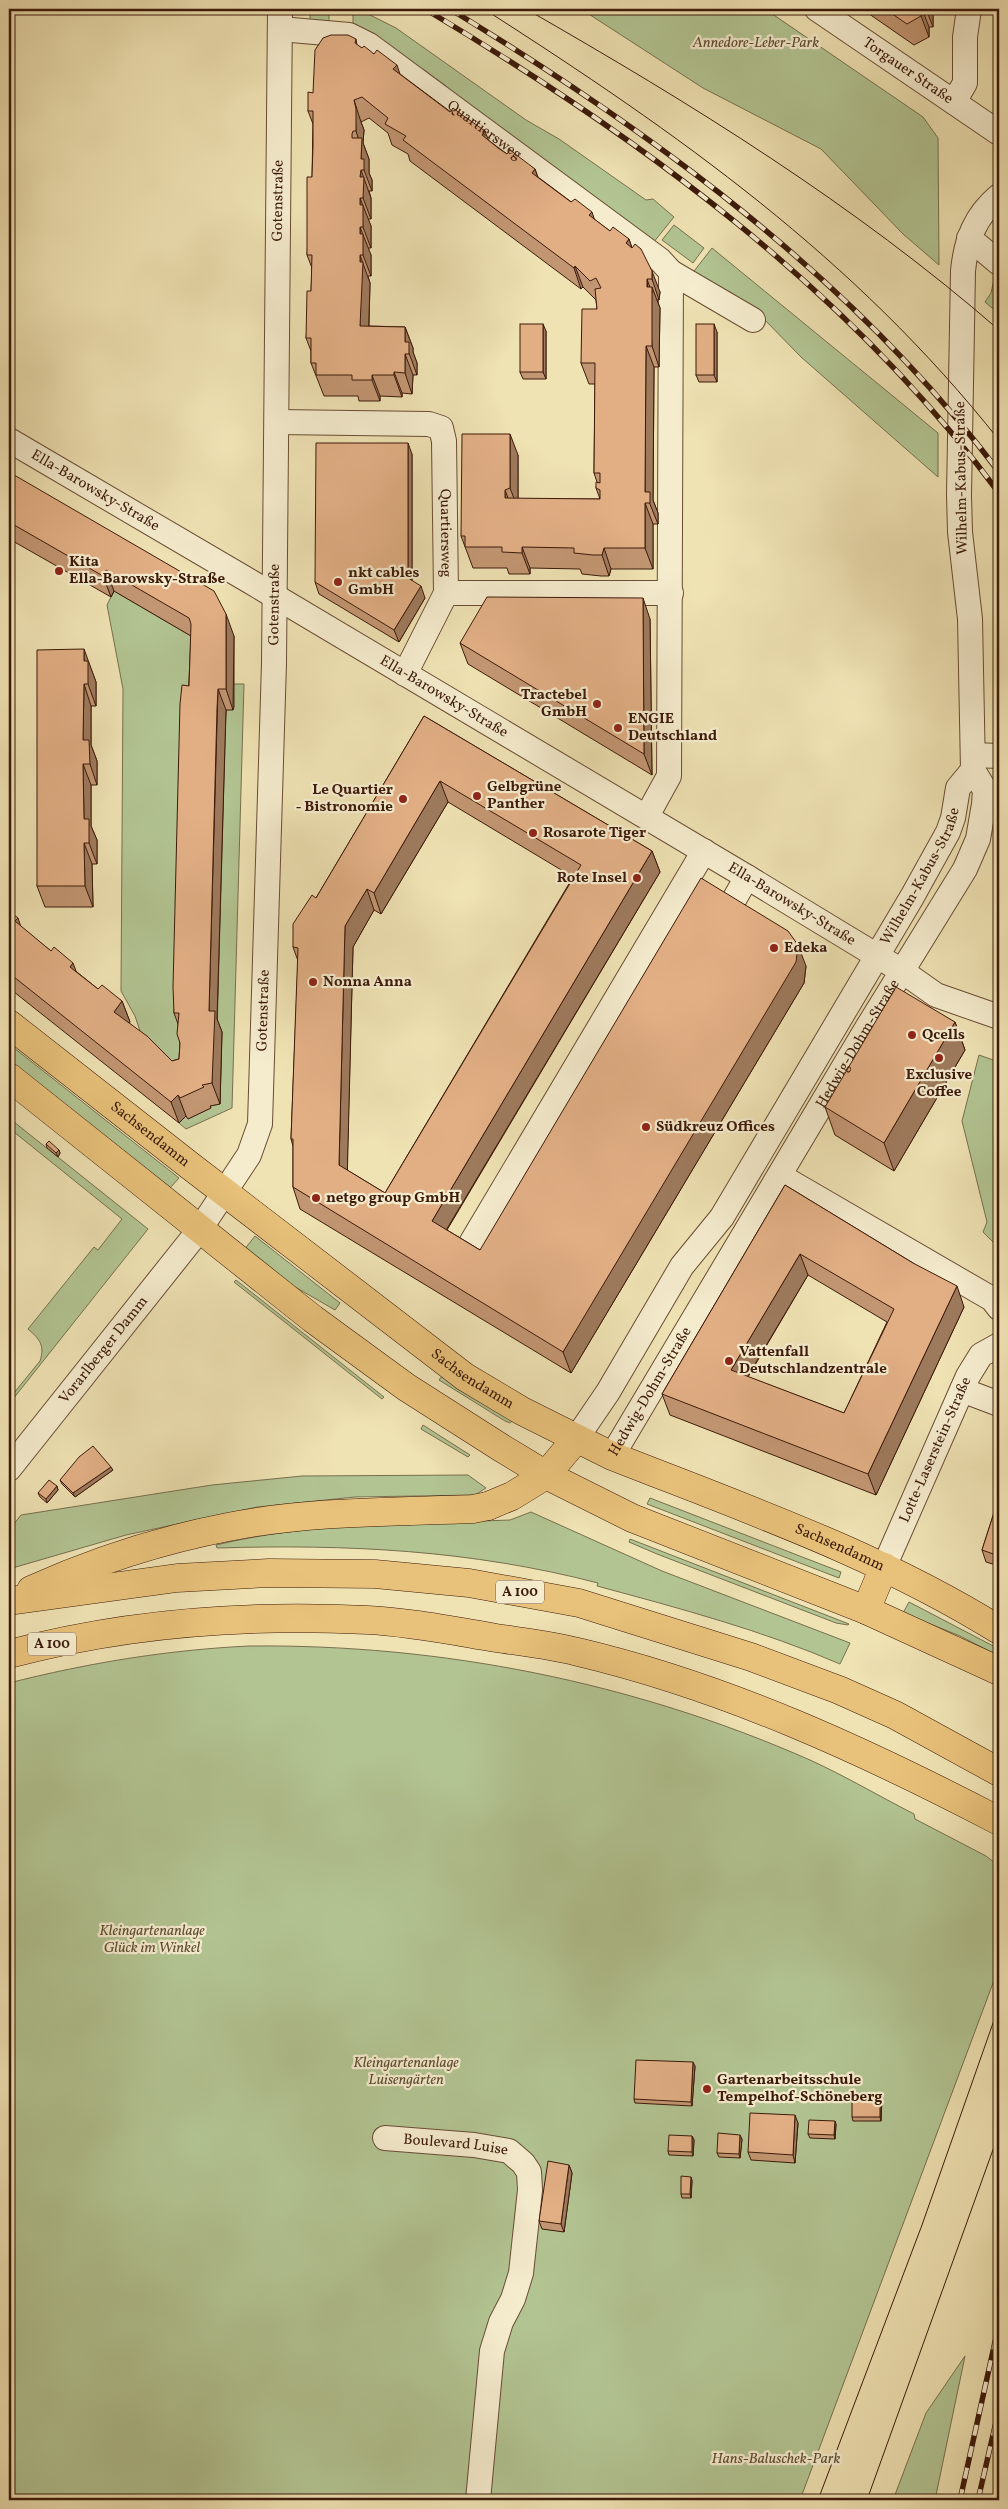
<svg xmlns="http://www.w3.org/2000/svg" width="1008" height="2509" viewBox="0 0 1008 2509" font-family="Vollkorn,serif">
  <rect width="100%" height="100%" fill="#efe2b3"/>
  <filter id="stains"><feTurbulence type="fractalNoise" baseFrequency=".004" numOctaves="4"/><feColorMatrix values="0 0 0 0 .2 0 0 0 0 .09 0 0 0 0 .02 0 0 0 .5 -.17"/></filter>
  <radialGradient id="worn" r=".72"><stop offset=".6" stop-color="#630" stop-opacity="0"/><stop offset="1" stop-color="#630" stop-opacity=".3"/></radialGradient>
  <g fill="#b2c492" stroke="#776f4e">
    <path d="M310,9H350L370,15L396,28L526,120L559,139L646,200L653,199L674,217L653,243L444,89L446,86L423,69L421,72L353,27V12L329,11V24H310Z"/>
    <path d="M581,9H765L923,117L938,138L939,265L903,234L821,149L703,88Z"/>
    <path d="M674,225L704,248L693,263L662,240Z"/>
    <path d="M712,248L938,433V477L801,357L760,315L691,275Z"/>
    <path d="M996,270L999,272V314L985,302L991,293Z"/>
    <path d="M114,591L196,639L187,1069L147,1052L135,1016L121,991L123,689L107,605Z"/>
    <path d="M233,684H244L232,1108L186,1129L179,1123L186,1116L188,1119L211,1108L210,1106L220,1104L217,1032L226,710L233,709Z"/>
    <path d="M9,1044L179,1178L170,1188L9,1060Z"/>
    <path d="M979,1055L999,1062V1248L983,1232L987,1222L962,1121Z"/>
    <path d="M9,1118L148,1229L9,1404V1399L40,1361C45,1346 40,1339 28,1329L94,1247L98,1250L122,1219L9,1128Z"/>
    <path d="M255,1236L340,1303L335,1310L278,1277L244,1250Z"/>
    <path d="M236,1280L384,1397L382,1399L234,1282Z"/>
    <path d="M442,1376L516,1417L510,1423L505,1421L439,1380Z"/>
    <path d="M423,1425L470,1455L468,1457L421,1429Z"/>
    <path d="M468,1475L486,1488L475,1495L355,1497L257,1507L126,1535L9,1569V1530L21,1515L212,1485L302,1476Z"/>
    <path d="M650,1498L841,1572L839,1578L647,1504Z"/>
    <path d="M531,1512L662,1571L850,1643L840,1664C764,1631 679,1608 597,1586L598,1583C471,1550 347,1544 217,1548L216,1545C312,1522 412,1524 510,1520Z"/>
    <path d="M630,1539L849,1624L848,1625L836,1623L657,1554L629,1542Z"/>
    <path d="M909,1602L999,1649V1656L960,1636L903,1613Z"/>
    <path d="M249,1646C441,1644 633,1682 810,1760C845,1776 879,1796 914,1814L915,1819L986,1856L999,1866V1967L800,2500H9V1683C88,1663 167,1650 249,1646Z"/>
    <path d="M965,2356L935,2500H893L926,2413Z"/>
  </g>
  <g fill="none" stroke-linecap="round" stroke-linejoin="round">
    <g stroke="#694c34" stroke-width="26">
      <g id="minor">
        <path id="s1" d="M817,9L999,133"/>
        <path id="s2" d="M280,29L349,35L369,45L660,260L671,272L669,776L647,816"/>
        <path d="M954,102L965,83V37L969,9"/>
        <path d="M969,238L999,263"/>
        <path d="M671,272L753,320"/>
        <path id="s3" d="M277,422L429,424L441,428L444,441L446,593L405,674"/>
        <path id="s4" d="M9,440L251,582L747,877L902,971L936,995L999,1017"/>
        <path d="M446,593H671"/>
        <path d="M973,755L999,756"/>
        <path d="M728,910L747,877"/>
        <path d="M780,1176L992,1299L999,1308"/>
        <path d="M467,1250L704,851"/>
        <path d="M962,1390L999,1404"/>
        <path id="s5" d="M576,1439L608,1392L682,1266L722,1217L912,897L948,832L953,818L958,788L973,770"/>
        <path id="s6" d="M612,1456L867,1028L965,869L978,839L984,804L985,790L973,770L970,619L960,532L959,495L963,271C966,240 975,216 999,196"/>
        <path id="s7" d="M9,1469L200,1229L249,1155L260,1124L274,663L280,9"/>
        <path id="s8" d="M884,1567L968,1376L981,1355L999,1345"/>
        <path id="s9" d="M385,2138L474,2145L509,2151L523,2163L529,2172L530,2190L521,2273L513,2299L501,2322L492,2351L478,2500"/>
      </g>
    </g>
    <g stroke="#3c1a0a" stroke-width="29">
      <g id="major">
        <path id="s10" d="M9,1024L189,1165L465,1377L522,1411L612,1456C744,1508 879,1555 999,1630"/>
        <path d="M9,1077L313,1319L406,1387L500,1447L546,1475L632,1518L866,1610L999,1671"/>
        <path d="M488,1506L512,1496L546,1475L576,1439"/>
        <path d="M866,1610L884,1567"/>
      </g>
    </g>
    <g stroke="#3c1a0a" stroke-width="29">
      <g id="highway">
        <path d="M31,1590C93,1562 161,1540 228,1527C308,1511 392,1512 473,1509L488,1506"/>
        <path d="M9,1601L177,1578L269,1573L375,1574L469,1583L579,1603L751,1657L839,1690L895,1715L999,1772"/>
        <path d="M9,1654C125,1623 248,1614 368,1620C410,1622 454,1631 496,1638C523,1642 551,1645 578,1652C726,1687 865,1751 999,1821"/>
      </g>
    </g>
    <use href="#minor" stroke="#f5ecce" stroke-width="24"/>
    <use href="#major" stroke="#e8c17a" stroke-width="28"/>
    <use href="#highway" stroke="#e8c17a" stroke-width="28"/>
    <g stroke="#3c1a0a" stroke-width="1">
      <path d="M484,9C679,134 854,257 999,440"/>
      <path d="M526,9C692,104 854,204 999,330"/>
      <path d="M818,2500L922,2225L999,2006"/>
      <path d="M867,2500L999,2133"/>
    </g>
    <g stroke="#3c1a0a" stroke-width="5.5">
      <g id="rail">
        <path d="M425,9C641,138 848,289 999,493"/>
        <path d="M450,9C655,134 854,279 999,472"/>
        <path d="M960,2500L999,2324"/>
        <path d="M978,2500L999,2409"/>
      </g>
    </g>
    <use href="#rail" stroke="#f5ecce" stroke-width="4" stroke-dasharray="11" stroke-linecap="butt"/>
  </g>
  <g fill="#c29672" stroke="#3c1a0a" fill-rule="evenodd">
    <path d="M862,9H931L933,14V27H929V37L914,45Z"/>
    <path d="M999,9V92H997L995,88Z"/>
    <path d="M356,39L357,45L400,74L507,154L535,169L538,177L610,231L629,239L632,248L660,292L659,300H657L660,308L659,367H654L653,500L658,513V524H653V569H611L609,576H601L582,574L580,569L530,568V574H509L507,568H473L461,536L518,455V499H600L596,488L597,482L594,473L595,384H589L581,363L597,309L596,300L583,287L581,289L410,161L408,154L392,145L388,133L369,118L361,122L364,130L363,143L369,159V173L372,180V191H369L371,198V219H368L371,226V248H368L371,255V276H368L370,283L369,326L405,327L413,348V352L417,363V375H413L412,394L402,393V397L380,396V401H359L358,396H324L311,363V351L306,338L311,291L312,268L307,255L312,177L313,124L308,111L313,93Z"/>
    <path d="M546,331V379H523L520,372Z"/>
    <path d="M717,332V382H699L696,375Z"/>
    <path d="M412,454V581L425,598L399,642L319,594L315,582Z"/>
    <path d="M9,472L234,636V707L233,710H226L225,730L217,1019L222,1032L220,1104L210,1106L211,1108L188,1119L186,1116L179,1123L9,988V911L20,926L98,989L122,1001L130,1022L129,1023L172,1061L179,1059L180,1043L178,1024L174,1013L191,636L114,591L111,597L11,540L9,544Z"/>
    <path d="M650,619L652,775L468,664L460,643Z"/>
    <path d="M88,661L96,682V706H91V745L97,761V785H91V826L97,840V864H92L93,907H45L37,886Z"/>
    <path d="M424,716L652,851L660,872L447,1230L480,1250L806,966L804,983L571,1373L300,1209L293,1187V1146L291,1139L298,961L293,947L316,898ZM448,802L573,877L385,1193L347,1170L353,947L374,910L381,914Z"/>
    <path d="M955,1022L965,1050L894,1171L835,1135L825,1107Z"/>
    <path d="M46,1144L59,1150L60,1153L58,1157L47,1148Z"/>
    <path d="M785,1185L913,1263L964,1307L876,1495L670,1415L662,1394ZM808,1275L887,1322L844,1413L748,1377Z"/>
    <path d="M113,1470L75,1497L62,1484L60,1480Z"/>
    <path d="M57,1486L58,1490L47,1503L40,1497L38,1493Z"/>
    <path d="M999,1497V1566L986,1562L982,1550Z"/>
    <path d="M695,2066L692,2106L635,2103L634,2099Z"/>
    <path d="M880,2094L882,2097L881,2121H853L852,2117Z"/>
    <path d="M798,2123L795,2163L751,2160L748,2152Z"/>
    <path d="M836,2124L835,2139L810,2138L808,2134Z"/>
    <path d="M692,2136L694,2140L693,2156L669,2155L668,2151Z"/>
    <path d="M742,2139L740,2158L719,2157L717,2153Z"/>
    <path d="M569,2165L572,2173L564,2232L542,2229L539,2221Z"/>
    <path d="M691,2177L692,2181L691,2198H682L681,2194Z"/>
  </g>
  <g fill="#9e7a5d" stroke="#3c1a0a">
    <path d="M921,9H922L929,27V37L921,16Z"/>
    <path d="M926,9H931L933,14V27Z"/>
    <path d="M397,65L404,86L393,69Z"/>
    <path d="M354,100L361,122L364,130L363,143L369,159V173L372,180V191L364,170L361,159V147L356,131Z"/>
    <path d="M485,131L493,152L482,135Z"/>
    <path d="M535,169L542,190L532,173Z"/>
    <path d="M361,170L371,198V219L363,198L360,177Z"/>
    <path d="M360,198L371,226V248L363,227L360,205Z"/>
    <path d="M592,212L599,233L589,215Z"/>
    <path d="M360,227L371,255V276L363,255L360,234Z"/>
    <path d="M629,239L636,260L626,243Z"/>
    <path d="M360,255L370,283L368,347L360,326Z"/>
    <path d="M575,266L583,287L581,289L574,268Z"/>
    <path d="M652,271L660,292L659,300L652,279Z"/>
    <path d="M647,279L652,293V287L660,308L659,367L652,346Z"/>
    <path d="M543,324L546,331V379L543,372Z"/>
    <path d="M714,324L717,332V382L714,375Z"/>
    <path d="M405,327L413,348V352L417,363V375L405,342Z"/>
    <path d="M646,346L654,367L653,500L658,513V524L645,492Z"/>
    <path d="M405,354L413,375L412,394L405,373Z"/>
    <path d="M394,372L402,393V397L394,375Z"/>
    <path d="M372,375L380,396V401L372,380Z"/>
    <path d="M510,434L518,455V509L510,488Z"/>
    <path d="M408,443L412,454V589L408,578Z"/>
    <path d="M505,490L513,511L505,498Z"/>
    <path d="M645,503L653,524V569L645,548Z"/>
    <path d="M9,533L11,540L9,544Z"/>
    <path d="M522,547L530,568V574L522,553Z"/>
    <path d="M604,548L611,569L609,576L602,555Z"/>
    <path d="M106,570L114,591L111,597L103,576Z"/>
    <path d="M421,586L425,598L399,642L394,630Z"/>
    <path d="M643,598L650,619L652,775L644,754Z"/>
    <path d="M226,614L234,636L233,710L226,689Z"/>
    <path d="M84,649L96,682V706L88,684L84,661Z"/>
    <path d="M84,684L91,706V745L97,761V785L90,764L83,740Z"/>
    <path d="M218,689L226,710L217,1019L222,1032L220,1104L212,1083L209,1011Z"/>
    <path d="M83,764L91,785V826L97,840V864L89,843L84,819Z"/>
    <path d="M440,781L448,802L381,914L374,893Z"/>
    <path d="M84,843L92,864L93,907L85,886Z"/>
    <path d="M652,851L660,872L439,1242L432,1221Z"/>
    <path d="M367,889L374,910L353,947L347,1186L339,1165L345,926Z"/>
    <path d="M18,918L25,939L15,921Z"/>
    <path d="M798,945L806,966L804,983L571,1373L563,1352Z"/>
    <path d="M73,963L81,984L70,967Z"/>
    <path d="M122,1001L130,1022L122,1033L114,1012Z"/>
    <path d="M955,1022L965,1050L894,1171L884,1143Z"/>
    <path d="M178,1095L186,1116L179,1123L171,1102Z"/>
    <path d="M59,1150L60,1153L58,1157L56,1153Z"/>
    <path d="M800,1254L808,1275L739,1391L731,1370Z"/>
    <path d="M957,1286L964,1307L876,1495L868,1474Z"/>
    <path d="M111,1467L113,1470L75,1497L73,1493Z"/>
    <path d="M57,1486L58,1490L47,1503L46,1499Z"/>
    <path d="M693,2062L695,2066L692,2106L691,2102Z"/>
    <path d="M880,2094L882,2097L881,2121L880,2117Z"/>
    <path d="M795,2115L798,2123L795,2163L793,2155Z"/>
    <path d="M835,2121L836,2124L835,2139L834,2135Z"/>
    <path d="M740,2135L742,2139L740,2158L739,2154Z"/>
    <path d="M692,2136L694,2140L693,2156L692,2152Z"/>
    <path d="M569,2165L572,2173L564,2232L561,2224Z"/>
    <path d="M691,2177L692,2181L691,2198L690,2194Z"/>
  </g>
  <g fill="#e2af85" stroke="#3c1a0a" fill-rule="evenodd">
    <path d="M885,9H921V16L907,24Z"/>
    <path d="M996,9H999V88H995Z"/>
    <path d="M331,35H348L356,39L355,43L362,48L364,46L374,54L377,50L397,65L393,69L450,112L453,108L461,114L485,131L482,135L498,148L507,154L510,150L535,169L532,173L571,202L575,199L592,212L589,215L610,231L613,227L629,239L626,243L632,248L635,244L641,249L652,271V279H647V287H652V346H646L645,492H650V503H645V548H604L602,555H593L574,553V548L522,547V553L502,552V547H465V536H461L462,434H510V488L505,490V498L600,499V490L596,488V482L600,483V473H594L595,363H581L582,309H597L595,289L601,288L596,278L590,281L575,266L574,268L403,140L406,136L385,124L388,118L362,97L354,100L356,109V131H353L352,134V138H362L361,159H364V170H361L360,177H364L363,198H360V205H363V227H360V234H363V255H360V262H363L360,326L405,327V342H409V354H405V373L394,372V375H372V380H352V375H316V363H311V338H306L307,291H311L312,255H307V177H312L313,146V111H308V92L313,93L315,50L323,38Z"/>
    <rect x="520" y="324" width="23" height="48"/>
    <rect x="696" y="324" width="18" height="51"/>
    <path d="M316,443H408V578L421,586L394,630L315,582Z"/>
    <path d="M9,472L214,591L226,614V689H218L217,709L209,1011H215L212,1083L202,1085L204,1087L180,1098L178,1095L171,1102L9,973V911L18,918L15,921L51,951L54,947L73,963L70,967L98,989L102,985L122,1001L114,1012L147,1036L172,1061L179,1059L180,1043L177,1034L179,1013H174L173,987L180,704L182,685L189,686L191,624L189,618L106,570L103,576L9,522Z"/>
    <path d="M487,597L643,598L644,754L460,643Z"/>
    <path d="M84,649V661H88V684H84L83,740H89L90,764H83L84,819H89V843H84L85,886H37V650Z"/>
    <path d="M424,716L652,851L432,1221L480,1250L701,878L788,931L798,945L796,962L563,1352L293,1187V1139H291L298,948L293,947V924L312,895L316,898ZM440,781L581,865L385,1193L339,1165L345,926L367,889L374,893Z"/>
    <path d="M896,987L955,1022L884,1143L825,1107Z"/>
    <path d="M49,1141L59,1150L56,1153L46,1144Z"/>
    <path d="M785,1185L913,1263L957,1286L868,1474L662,1394ZM800,1254L894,1309L844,1413L731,1370Z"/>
    <path d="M93,1446L111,1467L73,1493L60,1480L79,1457Z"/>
    <path d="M49,1480L57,1486L46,1499L38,1493Z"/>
    <path d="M999,1497V1556L982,1550Z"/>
    <path d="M636,2060L693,2062L691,2102L634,2099Z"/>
    <path d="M852,2093L880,2094V2117H852Z"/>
    <path d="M750,2113L795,2115L793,2155L748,2152Z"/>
    <path d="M809,2120L835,2121L834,2135L808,2134Z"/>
    <path d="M718,2133L740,2135L739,2154L717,2153Z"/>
    <path d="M669,2135L692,2136V2152L668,2151Z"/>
    <path d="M548,2161L569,2165L561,2224L539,2221Z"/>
    <path d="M681,2176L691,2177L690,2194H681Z"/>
  </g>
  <g fill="#8f2418" stroke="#f5ecce" stroke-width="2">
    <circle cx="59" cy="571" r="5"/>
    <circle cx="338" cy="582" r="5"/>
    <circle cx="597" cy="704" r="5"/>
    <circle cx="618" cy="728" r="5"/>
    <circle cx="477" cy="796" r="5"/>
    <circle cx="403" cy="799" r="5"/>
    <circle cx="533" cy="833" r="5"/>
    <circle cx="637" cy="878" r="5"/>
    <circle cx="774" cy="948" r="5"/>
    <circle cx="313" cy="982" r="5"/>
    <circle cx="912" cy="1035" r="5"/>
    <circle cx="939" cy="1058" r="5"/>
    <circle cx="646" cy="1127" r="5"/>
    <circle cx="316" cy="1198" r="5"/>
    <circle cx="729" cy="1361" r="5"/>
    <circle cx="707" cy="2089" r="5"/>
  </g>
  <g text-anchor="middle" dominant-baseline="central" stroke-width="4.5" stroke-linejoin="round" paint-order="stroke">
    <g fill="#f5ecce" stroke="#745945" stroke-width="1">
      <rect x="496" y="1580.5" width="48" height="23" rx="4"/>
      <rect x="28" y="1632.5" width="48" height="23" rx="4"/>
    </g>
    <g font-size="14" font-weight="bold" fill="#3c1a0a">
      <text x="520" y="1592">A 100</text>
      <text x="52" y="1644">A 100</text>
    </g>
    <g font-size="15" font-style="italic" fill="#5f4d33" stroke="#f5ecce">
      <text x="756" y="43">Annedore-Leber-Park</text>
      <text x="152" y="1931">Kleingartenanlage<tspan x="152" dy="17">Glück im Winkel</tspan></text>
      <text x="406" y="2063">Kleingartenanlage<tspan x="406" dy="17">Luisengärten</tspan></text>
      <text x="776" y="2459">Hans-Baluschek-Park</text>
    </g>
    <g font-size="15" fill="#3c1a0a" stroke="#f5ecce">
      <text stroke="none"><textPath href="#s1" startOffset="110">Torgauer Straße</textPath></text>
      <text stroke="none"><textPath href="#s2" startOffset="235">Quartiersweg</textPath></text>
      <text stroke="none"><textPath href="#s7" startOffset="1352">Gotenstraße</textPath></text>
      <text transform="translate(962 478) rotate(-91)">Wilhelm-Kabus-Straße</text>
      <text stroke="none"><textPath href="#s4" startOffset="100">Ella-Barowsky-Straße</textPath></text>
      <text stroke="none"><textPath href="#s3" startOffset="270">Quartiersweg</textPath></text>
      <text stroke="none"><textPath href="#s7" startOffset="948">Gotenstraße</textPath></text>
      <text stroke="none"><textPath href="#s4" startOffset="505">Ella-Barowsky-Straße</textPath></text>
      <text stroke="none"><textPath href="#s5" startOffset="661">Wilhelm-Kabus-Straße</textPath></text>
      <text stroke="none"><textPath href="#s4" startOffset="910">Ella-Barowsky-Straße</textPath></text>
      <text stroke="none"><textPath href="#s7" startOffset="542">Gotenstraße</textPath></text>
      <text stroke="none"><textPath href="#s6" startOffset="480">Hedwig-Dohm-Straße</textPath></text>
      <text stroke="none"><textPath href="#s10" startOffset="179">Sachsendamm</textPath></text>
      <text stroke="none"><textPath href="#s7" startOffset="152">Vorarlberger Damm</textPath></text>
      <text stroke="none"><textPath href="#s10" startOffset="584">Sachsendamm</textPath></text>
      <text stroke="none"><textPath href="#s6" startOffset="75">Hedwig-Dohm-Straße</textPath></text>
      <text stroke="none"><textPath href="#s8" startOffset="128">Lotte-Laserstein-Straße</textPath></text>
      <text stroke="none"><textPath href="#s10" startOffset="989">Sachsendamm</textPath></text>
      <text stroke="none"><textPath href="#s9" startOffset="71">Boulevard Luise</textPath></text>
    </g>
    <g font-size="15" font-weight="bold" fill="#3c1a0a" stroke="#f5ecce" text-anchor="start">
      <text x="69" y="562">Kita<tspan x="69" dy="17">Ella-Barowsky-Straße</tspan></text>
      <text x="348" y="573">nkt cables<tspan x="348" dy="17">GmbH</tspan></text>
      <text x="587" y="695" text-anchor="end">Tractebel<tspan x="587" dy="17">GmbH</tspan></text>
      <text x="628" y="719">ENGIE<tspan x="628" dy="17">Deutschland</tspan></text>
      <text x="487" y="787">Gelbgrüne<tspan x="487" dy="17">Panther</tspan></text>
      <text x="393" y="790" text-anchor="end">Le Quartier<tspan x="393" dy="17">- Bistronomie</tspan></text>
      <text x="543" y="833">Rosarote Tiger</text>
      <text x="627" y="878" text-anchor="end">Rote Insel</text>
      <text x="784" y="948">Edeka</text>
      <text x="323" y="982">Nonna Anna</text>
      <text x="922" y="1035">Qcells</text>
      <text x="939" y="1075" text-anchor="middle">Exclusive<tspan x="939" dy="17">Coffee</tspan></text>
      <text x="656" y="1127">Südkreuz Offices</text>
      <text x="326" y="1198">netgo group GmbH</text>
      <text x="739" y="1352">Vattenfall<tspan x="739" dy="17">Deutschlandzentrale</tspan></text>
      <text x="717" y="2080">Gartenarbeitsschule<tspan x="717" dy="17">Tempelhof-Schöneberg</tspan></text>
    </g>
  </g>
  <rect width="1008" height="2509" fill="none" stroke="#efe2b3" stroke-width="30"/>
  <rect x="10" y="10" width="988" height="2489" fill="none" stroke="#3c1a0a" stroke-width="2.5"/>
  <rect x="15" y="15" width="978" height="2479" fill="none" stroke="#3c1a0a"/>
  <rect width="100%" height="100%" filter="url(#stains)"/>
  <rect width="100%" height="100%" fill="url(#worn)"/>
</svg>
